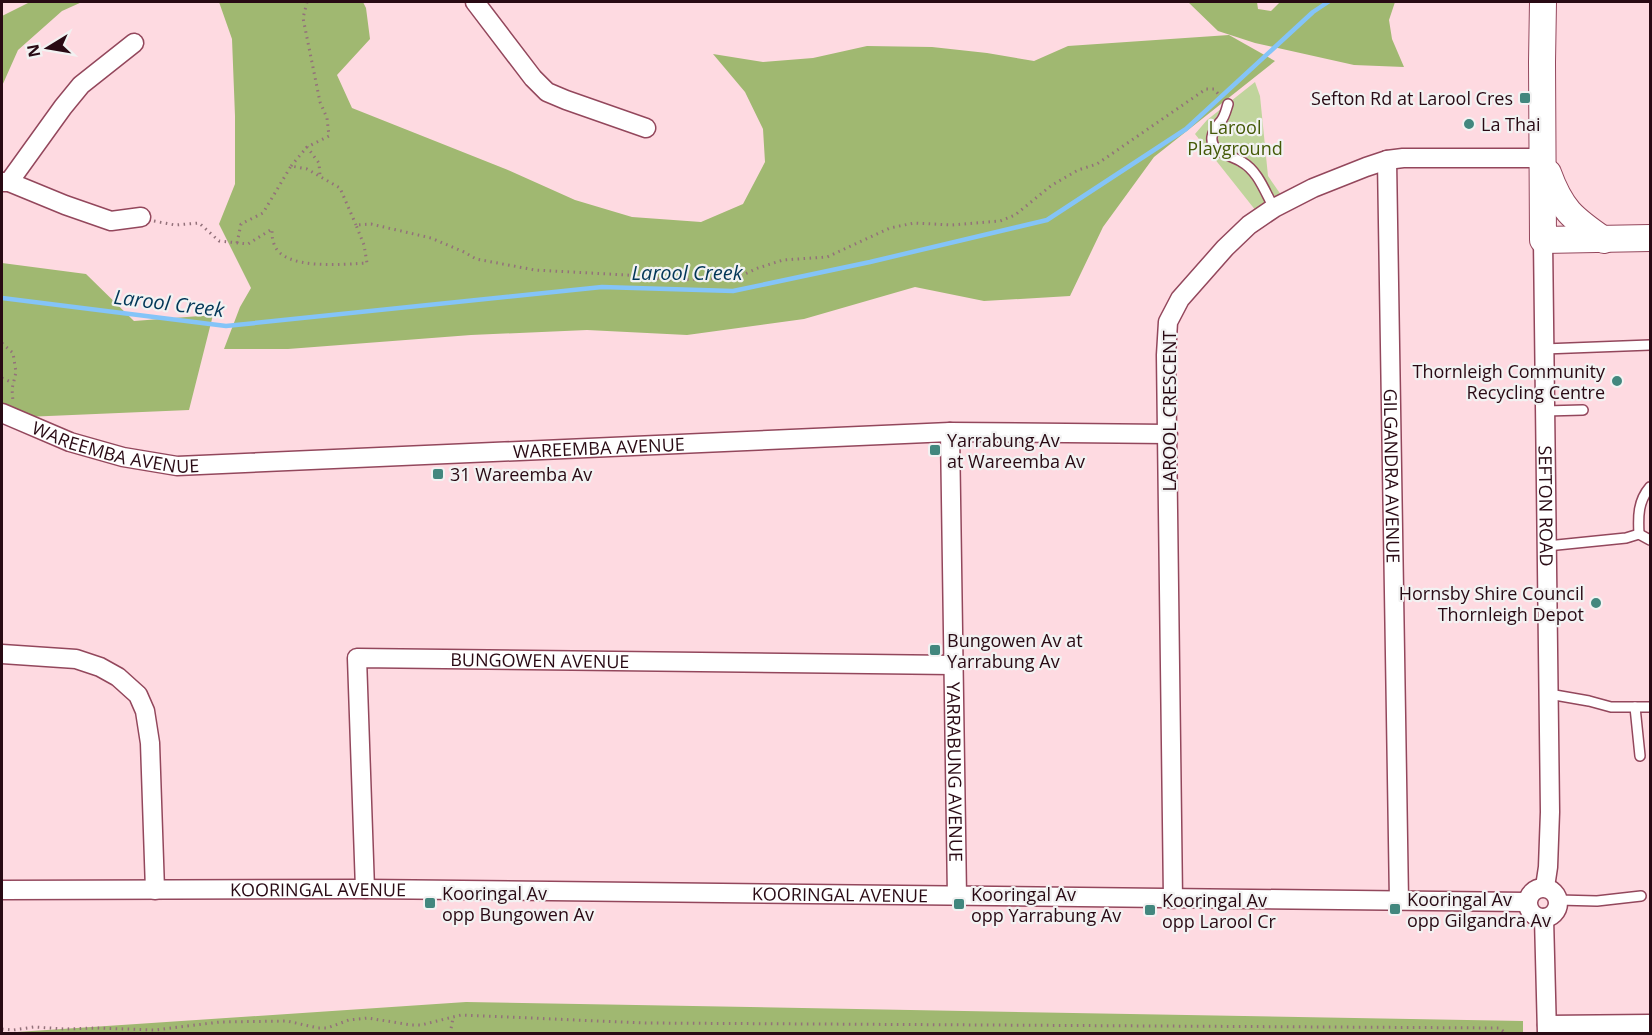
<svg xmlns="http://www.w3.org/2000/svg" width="1652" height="1035" viewBox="0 0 1652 1035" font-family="'Open Sans',sans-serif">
  <rect width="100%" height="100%" fill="#fedae1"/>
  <path fill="#c0d49c" d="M1255,82L1260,96L1268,176L1286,202L1260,216L1195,134L1207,120Z"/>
  <g fill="#a0b871">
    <path d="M30,2H82L62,11L18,50L2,86V16Z"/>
    <path d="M219,2H363L366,8L370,39L337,75L352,108L508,170L575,200L632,217L701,222L743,204L765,162L763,129L745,92L713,54L763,62L813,58L867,46L932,47L987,53L1034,61L1068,46L1229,35L1275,61L1154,157L1103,227L1070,296L984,301L915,287L804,319L687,335L587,330L471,335L288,349H224L240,307L251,288L219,224L235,184V116L232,39Z"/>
    <path d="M1188,2H1257L1258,9L1271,11L1280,2H1395L1389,20L1392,39L1404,67L1354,65L1255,43L1218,31Z"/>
    <path d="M2,263L86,274L134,321L213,315L189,410L2,418Z"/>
    <path d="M466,1002L1523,1021V1033H2Z"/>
  </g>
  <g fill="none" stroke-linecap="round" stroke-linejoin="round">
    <path stroke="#84c4f8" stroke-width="4.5" d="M2,298L226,326L602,287L733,291L870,262L1047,220L1186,129L1313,12L1328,2"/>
    <g stroke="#93475c" stroke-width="12">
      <g id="lane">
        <path d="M1228,104C1226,110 1225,116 1221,121C1217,126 1213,130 1212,137C1210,153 1232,155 1242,162C1258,171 1265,192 1274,208"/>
        <path d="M1544,349L1650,345"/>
        <path d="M1545,411L1583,410"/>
        <path d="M1639,534C1638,516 1638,501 1650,487"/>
        <path d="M1547,546L1626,538L1639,534L1650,540"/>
        <path d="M1549,694L1589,701L1611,707H1650"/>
        <path d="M1635,707L1640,756"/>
        <path d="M1558,900L1597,901L1641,896"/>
      </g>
    </g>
    <g stroke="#93475c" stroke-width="21">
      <g id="street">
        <path d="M475,2L533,78L547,92L566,100L646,128"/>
        <path id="s1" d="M1387,160L1399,901"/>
        <path d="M2,182H9L65,205L111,221L141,217"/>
        <path d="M9,182L63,107L81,85L134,43"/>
        <path id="s2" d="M1543,240L1550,812L1548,867L1545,887"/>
        <path id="s3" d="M2,413L70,442L123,457L177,466L950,432L1168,434"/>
        <path id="s4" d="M950,432L957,897"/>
        <path d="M2,654L76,659L100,667L118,677L138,695L145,711L150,743L155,890"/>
        <circle cx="1543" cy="903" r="15"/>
        <path id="s5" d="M365,889L357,658L953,665"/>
        <path id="s6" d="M2,890L365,889L1527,902"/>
        <path d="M1173,899L1166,355L1168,322L1180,299L1225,248L1249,225L1274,208L1313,188L1366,167L1387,160L1403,158H1542"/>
        <path d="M1544,918L1547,1034"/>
        <path d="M1547,1025L1650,1024"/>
      </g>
    </g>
    <g stroke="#93475c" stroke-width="28">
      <g id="secondary">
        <path d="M1543,2L1542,62L1543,240L1650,238"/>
        <path d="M1548,173C1561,209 1572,218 1604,240"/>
      </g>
    </g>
    <g stroke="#93717a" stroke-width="3" stroke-dasharray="1.5 4.5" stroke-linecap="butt">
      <path d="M307,2L303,18L320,102L327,118L329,136L307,147L319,163L320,176"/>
      <path d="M291,166L307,147"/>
      <path d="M154,221L175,225L199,223L219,241L248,244L272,229C272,234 272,239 274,244C283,271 344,264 367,263L364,245L356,225L371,224L431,238L464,252L476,259L535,270L644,276L665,280L736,278L758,268L783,260L827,257L890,228L914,223L952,225L1000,221L1015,215L1052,185L1078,170L1097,164L1206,89H1214L1220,96"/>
      <path d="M237,243L241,224L263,213L291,166L307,169L340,188L356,225"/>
      <path d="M2,343L13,353L16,372L12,389L13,402"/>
      <path d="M2,378L13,383"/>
      <path d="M2,1029L13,1030L34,1027L65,1029L96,1028L155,1030L220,1022L287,1021L318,1028H327L349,1020L368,1018L411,1025H421L461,1015L645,1023L1499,1028L1507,1034"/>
      <path d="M450,1034L453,1018"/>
    </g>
    <use href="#lane" stroke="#fff" stroke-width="9"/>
    <use href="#street" stroke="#fff" stroke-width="18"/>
    <use href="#secondary" stroke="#fff" stroke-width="26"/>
  </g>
  <g fill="#42877e" stroke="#f2f2f2" stroke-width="2">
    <rect x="1519" y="92" width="12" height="12" rx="3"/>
    <circle cx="1469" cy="124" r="6"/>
    <circle cx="1617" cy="381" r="6"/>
    <rect x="929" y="444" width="12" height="12" rx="3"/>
    <rect x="432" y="468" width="12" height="12" rx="3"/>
    <circle cx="1596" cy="603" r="6"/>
    <rect x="929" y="644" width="12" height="12" rx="3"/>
    <rect x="424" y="897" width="12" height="12" rx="3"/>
    <rect x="953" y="898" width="12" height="12" rx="3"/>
    <rect x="1389" y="903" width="12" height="12" rx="3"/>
    <rect x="1144" y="904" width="12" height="12" rx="3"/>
  </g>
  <g text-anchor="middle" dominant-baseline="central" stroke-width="4.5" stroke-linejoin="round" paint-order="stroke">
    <g font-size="18" fill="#290a14" stroke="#f2f2f2" text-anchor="start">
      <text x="1513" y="98" text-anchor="end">Sefton Rd at Larool Cres</text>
      <text x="1481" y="124">La Thai</text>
      <text x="1605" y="371" text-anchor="end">Thornleigh Community<tspan x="1605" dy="21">Recycling Centre</tspan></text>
      <text x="947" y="440">Yarrabung Av<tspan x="947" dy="21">at Wareemba Av</tspan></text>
      <text x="450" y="474">31 Wareemba Av</text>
      <text x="1584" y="593" text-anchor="end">Hornsby Shire Council<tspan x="1584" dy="21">Thornleigh Depot</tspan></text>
      <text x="947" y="640">Bungowen Av at<tspan x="947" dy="21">Yarrabung Av</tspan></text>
      <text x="442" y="893">Kooringal Av<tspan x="442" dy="21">opp Bungowen Av</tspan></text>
      <text x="971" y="894">Kooringal Av<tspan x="971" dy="21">opp Yarrabung Av</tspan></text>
      <text x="1407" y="899">Kooringal Av<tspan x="1407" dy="21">opp Gilgandra Av</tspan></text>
      <text x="1162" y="900">Kooringal Av<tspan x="1162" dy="21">opp Larool Cr</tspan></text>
    </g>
    <g font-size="18" fill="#445907" stroke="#f2f2f2">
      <text x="1235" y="127">Larool<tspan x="1235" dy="21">Playground</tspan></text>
    </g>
    <g font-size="18" fill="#290a14" stroke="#f2f2f2">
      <text transform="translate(1169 411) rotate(-90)">LAROOL CRESCENT</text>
      <text stroke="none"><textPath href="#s3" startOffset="120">WAREEMBA AVENUE</textPath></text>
      <text stroke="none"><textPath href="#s3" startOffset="606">WAREEMBA AVENUE</textPath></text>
      <text stroke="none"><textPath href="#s1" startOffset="316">GILGANDRA AVENUE</textPath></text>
      <text stroke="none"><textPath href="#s2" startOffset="266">SEFTON ROAD</textPath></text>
      <text stroke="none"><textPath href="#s5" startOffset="414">BUNGOWEN AVENUE</textPath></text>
      <text stroke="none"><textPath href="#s4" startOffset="340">YARRABUNG AVENUE</textPath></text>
      <text stroke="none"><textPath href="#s6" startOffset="316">KOORINGAL AVENUE</textPath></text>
      <text stroke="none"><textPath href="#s6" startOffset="838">KOORINGAL AVENUE</textPath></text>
    </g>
    <g font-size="20" font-style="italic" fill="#023657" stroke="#f2f2f2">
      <text x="687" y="272">Larool Creek</text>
      <text transform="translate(169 303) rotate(7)">Larool Creek</text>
    </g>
  </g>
  <rect width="1652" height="1035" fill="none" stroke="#290a14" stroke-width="6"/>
  <g transform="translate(48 48) rotate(259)" stroke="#f2f2f2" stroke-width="4.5" paint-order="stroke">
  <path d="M0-4.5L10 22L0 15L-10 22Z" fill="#290a14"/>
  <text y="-9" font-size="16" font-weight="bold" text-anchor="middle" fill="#290a14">N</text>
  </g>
</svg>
